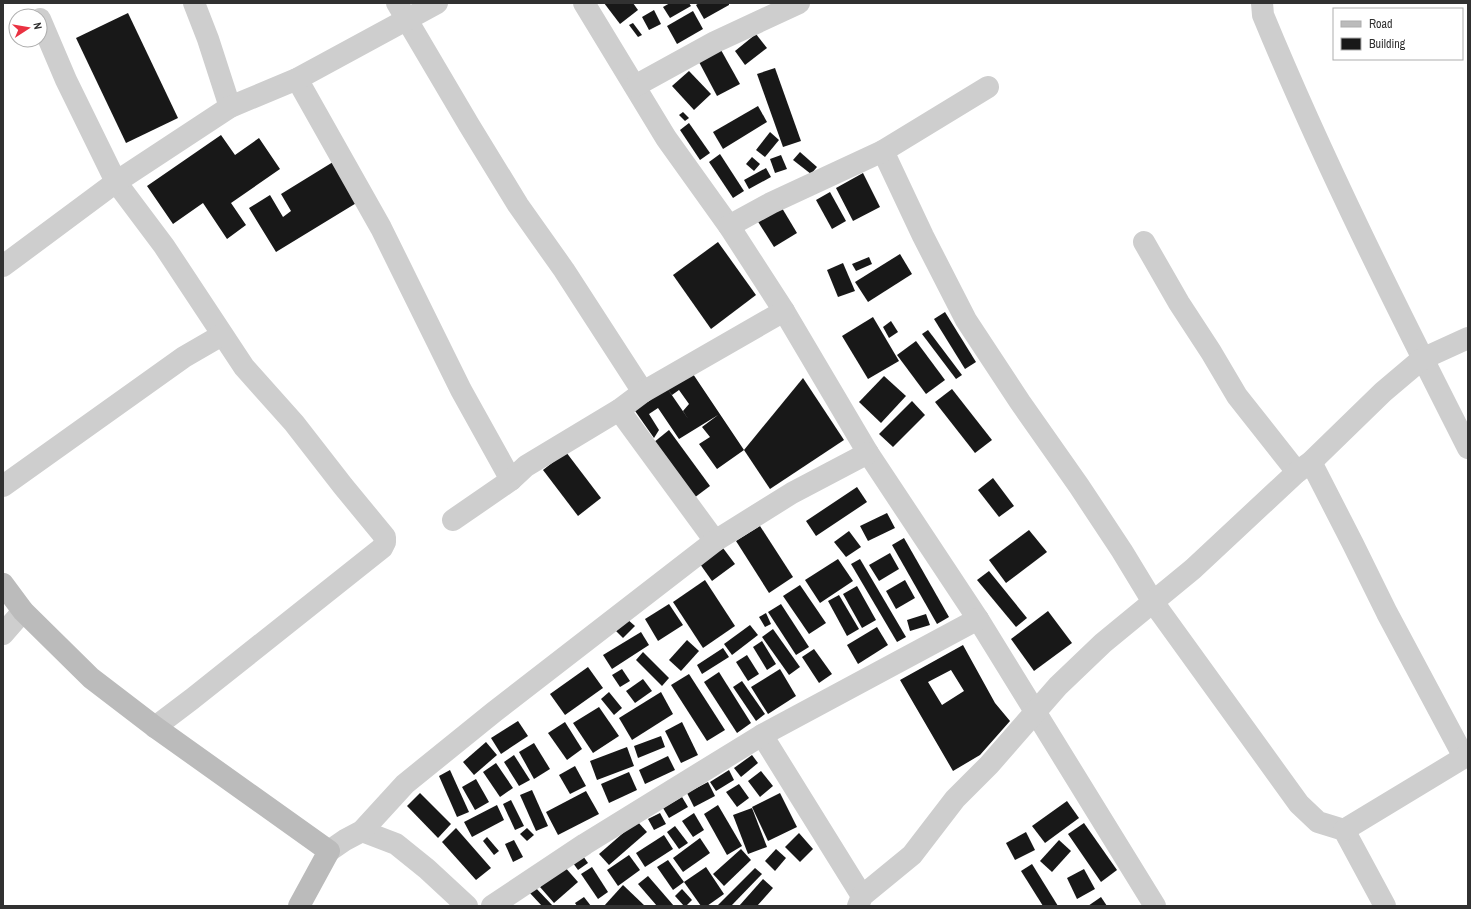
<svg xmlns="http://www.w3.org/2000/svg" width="1471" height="909" viewBox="0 0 1471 909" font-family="'Archivo Narrow',sans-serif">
  <rect width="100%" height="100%" fill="#fff"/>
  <g fill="#181818" fill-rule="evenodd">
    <path d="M604,3H633L638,10L620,24Z"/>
    <path d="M670,3H689L691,6L670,18L663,7Z"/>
    <path d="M699,3H729V5L704,19L696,5Z"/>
    <path d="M654,10L661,24L649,30L642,17Z"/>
    <path d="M693,11L703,29L677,44L667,26Z"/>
    <path d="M128,13L178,118L126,143L76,38Z"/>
    <path d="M633,23L642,35L638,37L629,25Z"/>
    <path d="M756,34L767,48L745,65L735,51Z"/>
    <path d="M721,50L740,84L717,96L699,62Z"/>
    <path d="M775,68L801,141L783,147L757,74Z"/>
    <path d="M689,71L711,94L694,110L672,86Z"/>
    <path d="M758,106L767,122L723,149L713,132Z"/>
    <path d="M683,112L689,118L685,121L679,115Z"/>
    <path d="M689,123L710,153L700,160L680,130Z"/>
    <path d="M770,132L779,140L765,157L756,150Z"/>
    <path d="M221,135L235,155L259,138L280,169L231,203L246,225L227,239L203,203L173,224L147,186Z"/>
    <path d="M800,152L817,167L811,174L793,160Z"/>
    <path d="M720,154L744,191L733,198L709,162Z"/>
    <path d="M781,155L787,169L775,173L770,159Z"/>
    <path d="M752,157L760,164L754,171L746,164Z"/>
    <path d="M333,162L358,202L276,252L249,208L270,195L283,217L291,211L281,194Z"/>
    <path d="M766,168L771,177L749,189L744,180Z"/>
    <path d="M863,173L880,207L853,221L836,188Z"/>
    <path d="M830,192L846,221L832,229L816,200Z"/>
    <path d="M779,203L797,233L774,247L755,217Z"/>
    <path d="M718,242L756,295L711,329L673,275Z"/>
    <path d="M900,254L912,274L868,302L855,282Z"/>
    <path d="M869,257L872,264L856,271L852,264Z"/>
    <path d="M843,263L855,291L838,297L827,270Z"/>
    <path d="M945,312L976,362L965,369L934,319Z"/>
    <path d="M873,317L899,361L868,379L842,336Z"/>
    <path d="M891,321L898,332L889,338L883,327Z"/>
    <path d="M928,330L962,375L956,379L922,334Z"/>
    <path d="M916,341L945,380L926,394L897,355Z"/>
    <path d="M689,368L744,450L717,469L699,444L710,437L702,427L718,415L679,439L658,408L649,414L659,430L654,438L633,408ZM667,388L672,395L679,390L689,404L683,411L689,420Z"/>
    <path d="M884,376L906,396L881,423L859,402Z"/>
    <path d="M803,378L844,440L770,489L744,450Z"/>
    <path d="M952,389L992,440L975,453L935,402Z"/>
    <path d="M912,401L925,415L893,447L879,434Z"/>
    <path d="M669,430L710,486L694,498L653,443Z"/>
    <path d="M566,452L601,498L578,516L543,470Z"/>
    <path d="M993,478L1014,506L999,517L978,490Z"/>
    <path d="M857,487L867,502L816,536L806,521Z"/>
    <path d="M887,513L895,528L868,541L860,526Z"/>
    <path d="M760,526L793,577L769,593L736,541Z"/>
    <path d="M1029,530L1047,552L1006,583L989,560Z"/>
    <path d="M849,531L861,547L846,557L834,542Z"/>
    <path d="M904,538L949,617L937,624L892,545Z"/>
    <path d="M723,548L735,564L712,581L700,564Z"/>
    <path d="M890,553L899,569L879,581L869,565Z"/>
    <path d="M838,559L853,581L820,603L805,580Z"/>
    <path d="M860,559L906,637L897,642L851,564Z"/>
    <path d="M989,571L1027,618L1016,627L977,580Z"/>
    <path d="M705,580L735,626L703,648L673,602Z"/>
    <path d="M905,580L915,598L896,609L886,591Z"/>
    <path d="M800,585L826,623L809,634L783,596Z"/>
    <path d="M857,586L876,620L862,628L843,594Z"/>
    <path d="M839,595L859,629L847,636L828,601Z"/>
    <path d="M669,604L683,625L658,641L645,619Z"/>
    <path d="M781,604L809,647L796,655L768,612Z"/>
    <path d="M1048,611L1072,643L1034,671L1011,639Z"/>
    <path d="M766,613L771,624L765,627L759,617Z"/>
    <path d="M926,614L930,625L910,631L907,620Z"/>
    <path d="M627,619L635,626L623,638L616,631Z"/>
    <path d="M750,625L758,635L732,655L724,644Z"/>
    <path d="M877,627L888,645L858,664L847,645Z"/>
    <path d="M773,629L800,667L789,675L762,637Z"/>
    <path d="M641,632L649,645L612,669L603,655Z"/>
    <path d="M687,640L699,651L681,671L669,660Z"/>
    <path d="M762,641L776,664L767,670L753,647Z"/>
    <path d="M963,645L995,703L1010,721L980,755L953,771L900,680ZM951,670L964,691L942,705L928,682Z"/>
    <path d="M723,648L729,657L702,674L697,665Z"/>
    <path d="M814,649L832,674L819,683L802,657Z"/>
    <path d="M643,652L669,678L662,686L636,660Z"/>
    <path d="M747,655L759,674L748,681L736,662Z"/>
    <path d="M588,667L603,688L565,715L550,694Z"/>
    <path d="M622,669L630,681L620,687L612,675Z"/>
    <path d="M780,669L796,696L768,714L751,687Z"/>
    <path d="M719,672L751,723L737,733L704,682Z"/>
    <path d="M689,674L725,730L707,741L671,685Z"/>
    <path d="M643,679L652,691L635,703L626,691Z"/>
    <path d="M742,681L765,714L756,721L733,687Z"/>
    <path d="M609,692L622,708L614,715L601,699Z"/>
    <path d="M661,692L673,714L632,740L619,718Z"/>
    <path d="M599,707L619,736L593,753L573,723Z"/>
    <path d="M518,721L528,736L501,754L491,738Z"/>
    <path d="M565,722L582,749L567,760L548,733Z"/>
    <path d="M682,722L698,755L681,763L665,731Z"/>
    <path d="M661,736L665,747L638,758L634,746Z"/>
    <path d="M486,742L497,755L474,775L463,762Z"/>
    <path d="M534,743L550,769L534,779L519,752Z"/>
    <path d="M627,747L634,766L597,780L590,761Z"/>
    <path d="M514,755L530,780L519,786L504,762Z"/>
    <path d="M752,755L758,763L741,777L734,768Z"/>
    <path d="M668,756L675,770L645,784L639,770Z"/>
    <path d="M496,763L513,788L500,797L483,772Z"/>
    <path d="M575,766L586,786L570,794L559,775Z"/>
    <path d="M450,770L469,812L457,817L439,776Z"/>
    <path d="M729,770L734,780L716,791L710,782Z"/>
    <path d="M761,771L773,786L760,797L748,781Z"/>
    <path d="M629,772L637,790L609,803L601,784Z"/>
    <path d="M476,779L489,802L475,810L462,787Z"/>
    <path d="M708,782L715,796L694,807L687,793Z"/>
    <path d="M739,784L749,798L737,807L726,792Z"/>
    <path d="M532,790L548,826L536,831L520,795Z"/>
    <path d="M586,791L599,814L558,835L546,812Z"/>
    <path d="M420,793L451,824L438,838L407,806Z"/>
    <path d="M780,793L797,827L768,841L752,807Z"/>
    <path d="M682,797L688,807L669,818L663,808Z"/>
    <path d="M511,800L524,826L515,830L503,804Z"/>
    <path d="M1067,801L1079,818L1045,843L1032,826Z"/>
    <path d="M497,805L504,820L472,837L464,822Z"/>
    <path d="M718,805L742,846L727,855L704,814Z"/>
    <path d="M752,808L767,847L748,854L733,815Z"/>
    <path d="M660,813L666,824L654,830L648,819Z"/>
    <path d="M694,813L704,830L693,837L682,821Z"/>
    <path d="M637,821L647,832L609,865L599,854Z"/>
    <path d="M1084,823L1117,870L1101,882L1068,834Z"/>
    <path d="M675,826L688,843L679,849L667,832Z"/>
    <path d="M456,828L491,868L476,880L442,842Z"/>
    <path d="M527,828L534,835L527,841L520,834Z"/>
    <path d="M1026,832L1035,850L1015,860L1006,843Z"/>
    <path d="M799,833L813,849L800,862L785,847Z"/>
    <path d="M664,835L673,849L645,867L636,853Z"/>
    <path d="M487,837L499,851L494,855L483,841Z"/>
    <path d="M700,838L710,853L683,872L673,858Z"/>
    <path d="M514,840L523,857L513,862L505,844Z"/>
    <path d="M1059,840L1071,851L1052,872L1040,861Z"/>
    <path d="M741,849L751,860L724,886L713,874Z"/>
    <path d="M776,849L786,858L775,871L765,861Z"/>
    <path d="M629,855L640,870L618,886L607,870Z"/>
    <path d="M583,856L588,863L578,870L573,863Z"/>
    <path d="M668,860L684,882L673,890L657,867Z"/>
    <path d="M1032,864L1058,906H1043L1021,871Z"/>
    <path d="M564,866L578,882L554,903L540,887Z"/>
    <path d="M592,867L608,892L598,899L581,874Z"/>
    <path d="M706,867L724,894L707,906H701L684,882Z"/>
    <path d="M755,868L762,874L731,906H717Z"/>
    <path d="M1084,869L1095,889L1077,899L1067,878Z"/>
    <path d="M648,876L674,906H657L638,884Z"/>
    <path d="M763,879L773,888L757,906H739Z"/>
    <path d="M623,885L645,906H604Z"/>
    <path d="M534,886L553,906H542L528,891Z"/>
    <path d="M682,889L692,900L686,906H684L675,896Z"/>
    <path d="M584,897L591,906H577L575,903Z"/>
    <path d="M1101,897L1107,906H1088Z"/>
  </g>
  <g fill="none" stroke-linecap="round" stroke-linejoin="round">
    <g stroke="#cecece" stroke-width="22">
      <path d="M194,3L208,39L230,107"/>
      <path d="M397,3L469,125L518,205L564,270L643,392"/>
      <path d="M584,3L666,138L729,226L784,311L868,453L978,619L1155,906"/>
      <path d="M1262,3L1263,15C1324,163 1396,306 1468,448"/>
      <path d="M40,19L66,80L116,182L164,246L244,367L294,423L343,486L385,537V542L382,548L192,699L155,727"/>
      <path d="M297,79L381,228L461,390L511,480"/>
      <path d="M635,86L715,42L799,3"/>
      <path d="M883,151L923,236L966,320L1020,402L1079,486L1122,551L1153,602L1299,804L1318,822L1344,830L1385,906"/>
      <path d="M729,226L771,203L883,151L988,87"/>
      <path d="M1144,242L1179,303L1211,352L1237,396L1297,472"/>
      <path d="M3,266L116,182L230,107L297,79L437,3"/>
      <path d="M619,410L715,541"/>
      <path d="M1311,462L1353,544L1387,613L1464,757"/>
      <path d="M3,486L184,357L222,335"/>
      <path d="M453,520L511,480L526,466L619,410L643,392L784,311"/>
      <path d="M3,634L23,611"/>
      <path d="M762,735L862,896"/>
      <path d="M1344,830L1468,755"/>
      <path d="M362,831L396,844L427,869L467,906"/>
      <path d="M329,851L345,840L362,831L405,784L494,712L715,541L792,493L868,453"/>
      <path d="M492,906L585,844L762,735L978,619"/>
      <path d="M858,906L862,896L912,855L955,799L989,765L1058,686L1103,643L1193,569L1297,472L1311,462L1383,392L1422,359L1468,338"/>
    </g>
    <path stroke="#bbb" stroke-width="22" d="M3,584L23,611L91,678L155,727L329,851L299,906"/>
  </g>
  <rect width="1471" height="909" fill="none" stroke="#313131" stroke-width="8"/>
  <rect x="1333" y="8" width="130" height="52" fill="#ffffff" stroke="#adadad"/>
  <rect x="1341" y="21" width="20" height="6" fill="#bbbbbb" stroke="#adadad"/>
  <text x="1369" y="28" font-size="12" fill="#313131">Road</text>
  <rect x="1341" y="38" width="20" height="12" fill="#181818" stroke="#adadad"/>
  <text x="1369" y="48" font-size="12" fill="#313131">Building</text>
  <g transform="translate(28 28) rotate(78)"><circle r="19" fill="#ffffff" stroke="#adadad"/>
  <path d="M0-3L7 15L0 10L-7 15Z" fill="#ea3141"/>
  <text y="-6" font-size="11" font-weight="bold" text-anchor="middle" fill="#313131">N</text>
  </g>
</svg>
